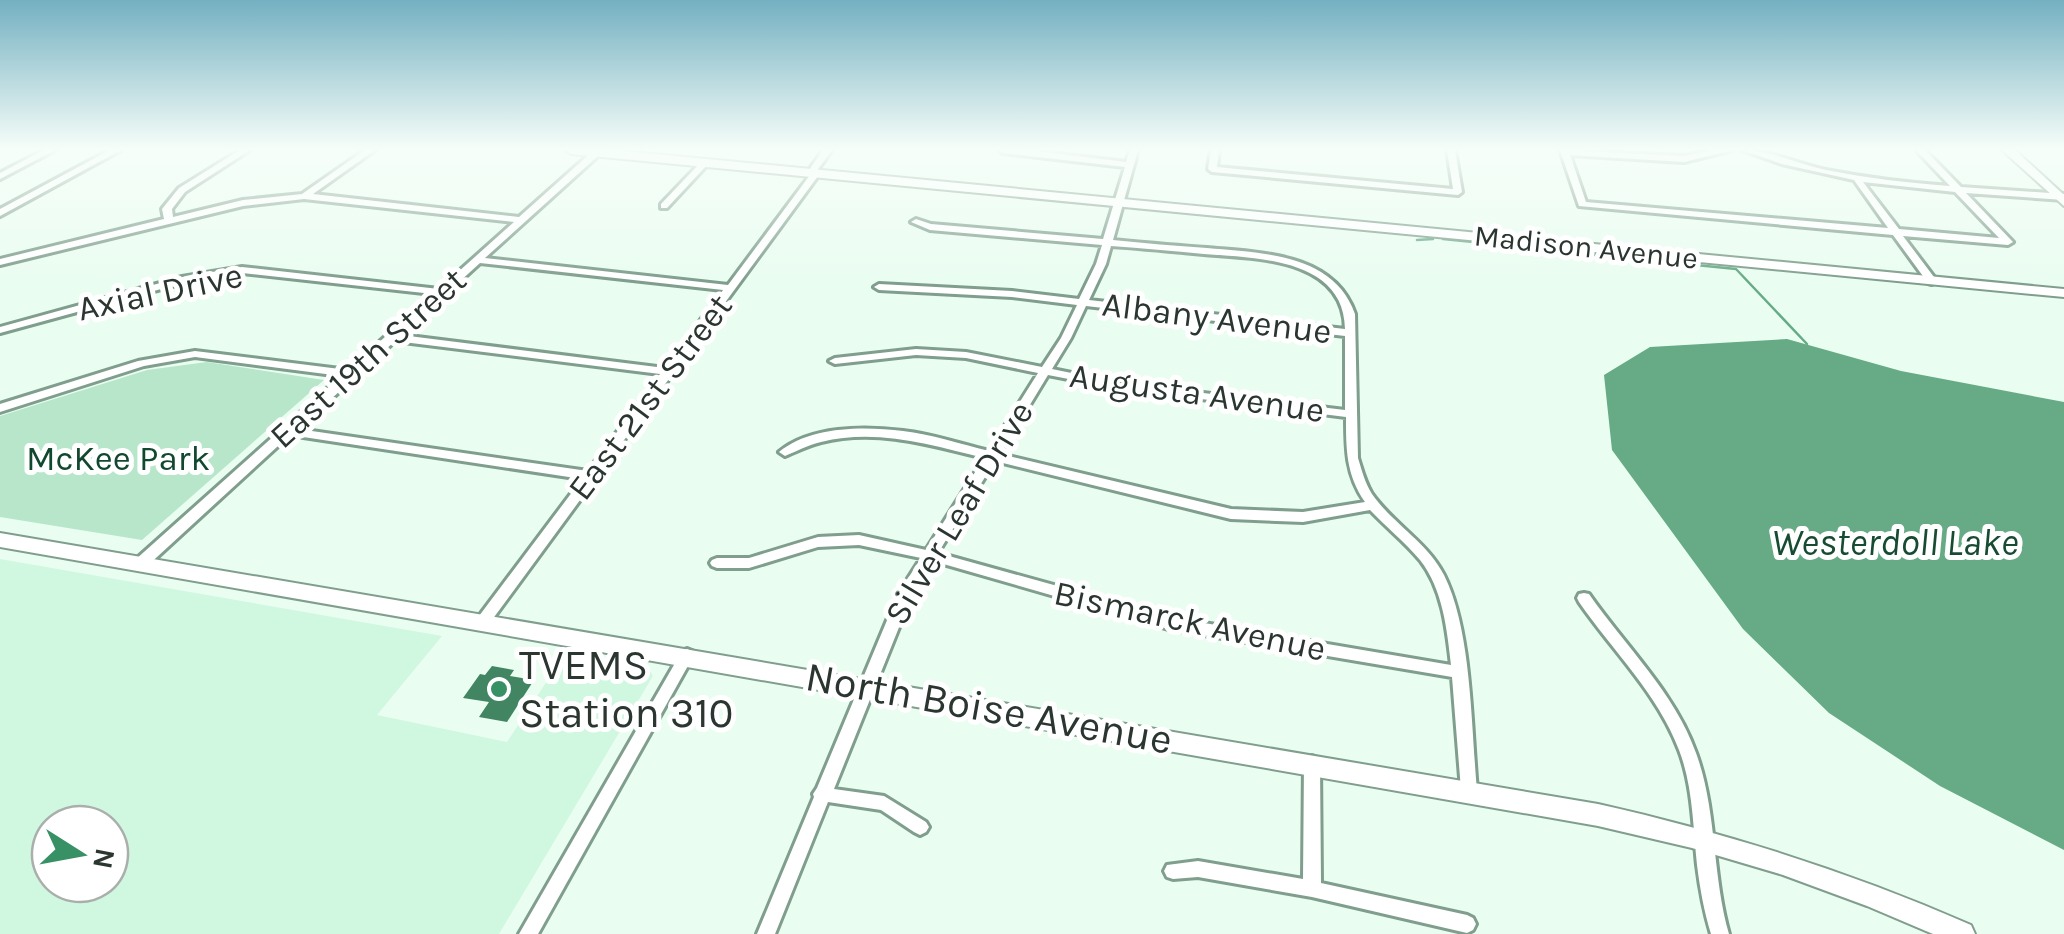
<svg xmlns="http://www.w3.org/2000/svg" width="2064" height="934" viewBox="0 0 2064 934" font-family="Karla,sans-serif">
  <rect width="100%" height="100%" fill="#eafdf1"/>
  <path fill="#d0f8e1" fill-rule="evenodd" d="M0,559L442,636L377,715L507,742L562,658L650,671L653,676L499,934H0ZM50,824H110V884H50Z"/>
  <path fill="#b8e6cb" d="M207,362L324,380L142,540L0,517V416L147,370Z"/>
  <path fill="#67ab86" d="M1787,339L1901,371L2064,402V850L1940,786L1829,713L1743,629L1612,450L1604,375L1650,347Z"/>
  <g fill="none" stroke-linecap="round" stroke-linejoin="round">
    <g stroke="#67ab86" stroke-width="2.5">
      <path d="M1443,239L1473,242"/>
      <path d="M1417,240L1433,239"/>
      <path d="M1485,244L1736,269L1807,344"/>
    </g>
  </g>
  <path fill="#428562" d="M492,666L514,670L510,676L534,680L507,722L479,717L489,702L463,698L480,674L485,675Z"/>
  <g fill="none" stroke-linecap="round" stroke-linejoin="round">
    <g stroke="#809e8d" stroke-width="6">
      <g id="minor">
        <path d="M44,150H55L0,179V173Z"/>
        <path d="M110,150H121L0,216V209Z"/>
        <path d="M240,150H250L185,192L172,209L173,217L243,200L302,194L365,150H375L313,194L519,217L593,151H599V155L485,258L728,285L810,175L807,173L823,150H832L816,172L819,174L818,176L489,624L484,625L479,624L477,620L479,616L582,479L290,435L145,568H135L133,564L135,560L341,376L195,357L144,366L0,412V404L138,361L195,351L348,370L433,294L242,273L183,283L0,333V327L182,277L242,267L439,289L514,222L304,199L243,206L0,265V259L164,219L162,209L179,188ZM480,263L723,290L665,368L401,335ZM395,341L660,374L588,471L298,429Z"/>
        <path d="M999,150H1028L1126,162L1130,150H1138L1113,240C1144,243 1176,246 1207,248C1261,253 1334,253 1355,314L1358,458C1362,471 1365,483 1372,494C1393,524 1427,542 1444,575C1472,631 1471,727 1477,790L1475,795L1469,797L1463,795L1461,790L1452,677L1169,629L933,561L912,595L834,789L884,796L926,822L929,827L926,832L920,835L914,832L881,810L828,802L775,934H757L814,797L813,794L817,788L898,594L921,558L859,545L818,547L749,568H717L712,566L710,563L712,560L717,558H749L818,537L859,535L926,550L984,458C931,445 877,428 821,442C808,445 797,451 785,456L779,452C810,426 864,426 903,431C931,434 960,444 989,451L1038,373L966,358L916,355L835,364L829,361L835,358L916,349L966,352L1042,367L1061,338L1077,305L1012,297L879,290L874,287L879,284L1012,291L1079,299L1096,264L1102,245L930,230L911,222L916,219L931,224L1103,239L1125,167L1003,153ZM1111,246C1142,248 1173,251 1204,254C1256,258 1344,258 1345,329L1089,300L1106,264ZM1086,306L1345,336V410L1120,383L1052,369L1071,338ZM1048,375L1120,389L1346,417C1346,449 1346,475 1365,502L1303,512L1231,509L1000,454ZM995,461L1231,519L1303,522L1370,510C1386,527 1405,542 1420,560C1443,589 1447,630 1451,665L1169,617L938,553Z"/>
        <path d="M1211,150H1219L1217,167L1453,189L1447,150H1455L1462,192L1458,195L1212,172L1208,169Z"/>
        <path d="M1560,150L1684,156L1714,150H1733L1684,162L1570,155L1586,202L1888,228L1854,180L1782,164L1742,150C1770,150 1798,164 1826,170C1867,178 1908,183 1950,186L1916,150H1925L1961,187L2064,194V200L1966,193L2013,242L2008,245L1903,236L1937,281L1932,284L1928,283L1893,235L1579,206ZM1863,182L1955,192L1999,238L1899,229Z"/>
        <path d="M702,161L709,163L667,208H661V204Z"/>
        <path d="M1584,593L1589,594C1625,646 1675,693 1696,753C1717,810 1712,875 1729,934H1711C1704,911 1700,889 1697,865C1693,827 1693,786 1679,750C1658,694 1612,650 1579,602L1577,598L1579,594Z"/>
        <path d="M687,649L692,651L694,655L538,934H519L682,651Z"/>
        <path d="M1312,756L1318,758L1320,763L1321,883L1467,915L1473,918L1476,924L1473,930L1467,933L1312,897L1198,877L1173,879L1167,877L1164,871L1167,865L1198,861L1303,879L1304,763L1306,758Z"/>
      </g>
    </g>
    <g stroke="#809e8d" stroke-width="4">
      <path id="tertiary" d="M0,533L1598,804C1727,833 1850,872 1971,925L1975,934H1933L1867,906L1783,875L1692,848L1598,826L0,547Z"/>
    </g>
    <g stroke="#809e8d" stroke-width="4">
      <g id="secondary">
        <path d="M565,150H612L2064,289V297L571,154Z"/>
        <path d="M2002,150H2015L2064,195V206Z"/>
      </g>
    </g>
    <use href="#minor" fill="#fff" fill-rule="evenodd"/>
    <use href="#tertiary" fill="#fff" fill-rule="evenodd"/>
    <use href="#secondary" fill="#fff" fill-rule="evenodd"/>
  </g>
  <linearGradient id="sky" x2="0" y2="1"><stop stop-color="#74b0c1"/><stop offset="0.53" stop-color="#f6fef9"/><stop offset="1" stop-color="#f6fef9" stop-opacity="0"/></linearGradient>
  <rect width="2064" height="281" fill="url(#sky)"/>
  <circle fill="#389065" stroke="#fff" stroke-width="4" cx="499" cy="689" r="10"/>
  <g text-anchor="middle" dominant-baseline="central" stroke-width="10" stroke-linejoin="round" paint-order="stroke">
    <g font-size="30" fill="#2a362f" stroke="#fff">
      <text transform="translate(1586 247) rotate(6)">Madison Avenue</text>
    </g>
    <g font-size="35" fill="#2a362f" stroke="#fff">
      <text transform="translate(160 292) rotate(-12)">Axial Drive</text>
      <text transform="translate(1217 318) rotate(7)">Albany Avenue</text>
      <text transform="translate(368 358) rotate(-42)">East 19th Street</text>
      <text transform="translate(1197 393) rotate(8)">Augusta Avenue</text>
      <text transform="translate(650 397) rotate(-53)">East 21st Street</text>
      <text transform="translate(959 513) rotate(-59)">Silver Leaf Drive</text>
      <text transform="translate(1190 621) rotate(12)">Bismarck Avenue</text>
    </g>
    <g font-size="35" fill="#12482f" stroke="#fff">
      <text x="118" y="458">McKee Park</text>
    </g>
    <g font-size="38" font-style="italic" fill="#174c33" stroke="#fff">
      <text x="1895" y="542">Westerdoll Lake</text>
    </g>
    <g font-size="42" fill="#2a362f" stroke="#fff" text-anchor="start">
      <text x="519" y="665">TVEMS<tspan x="519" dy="48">Station 310</tspan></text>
    </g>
    <g font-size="42" fill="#2a362f" stroke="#fff">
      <text transform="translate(989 708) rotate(10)">North Boise Avenue</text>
    </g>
  </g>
  <g transform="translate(80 854) rotate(101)"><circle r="48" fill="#ffffff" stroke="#aaafac" stroke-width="2.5"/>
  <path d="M0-8L18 38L0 25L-18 38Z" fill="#389065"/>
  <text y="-15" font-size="28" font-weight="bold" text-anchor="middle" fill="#2a362f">N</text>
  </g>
</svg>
